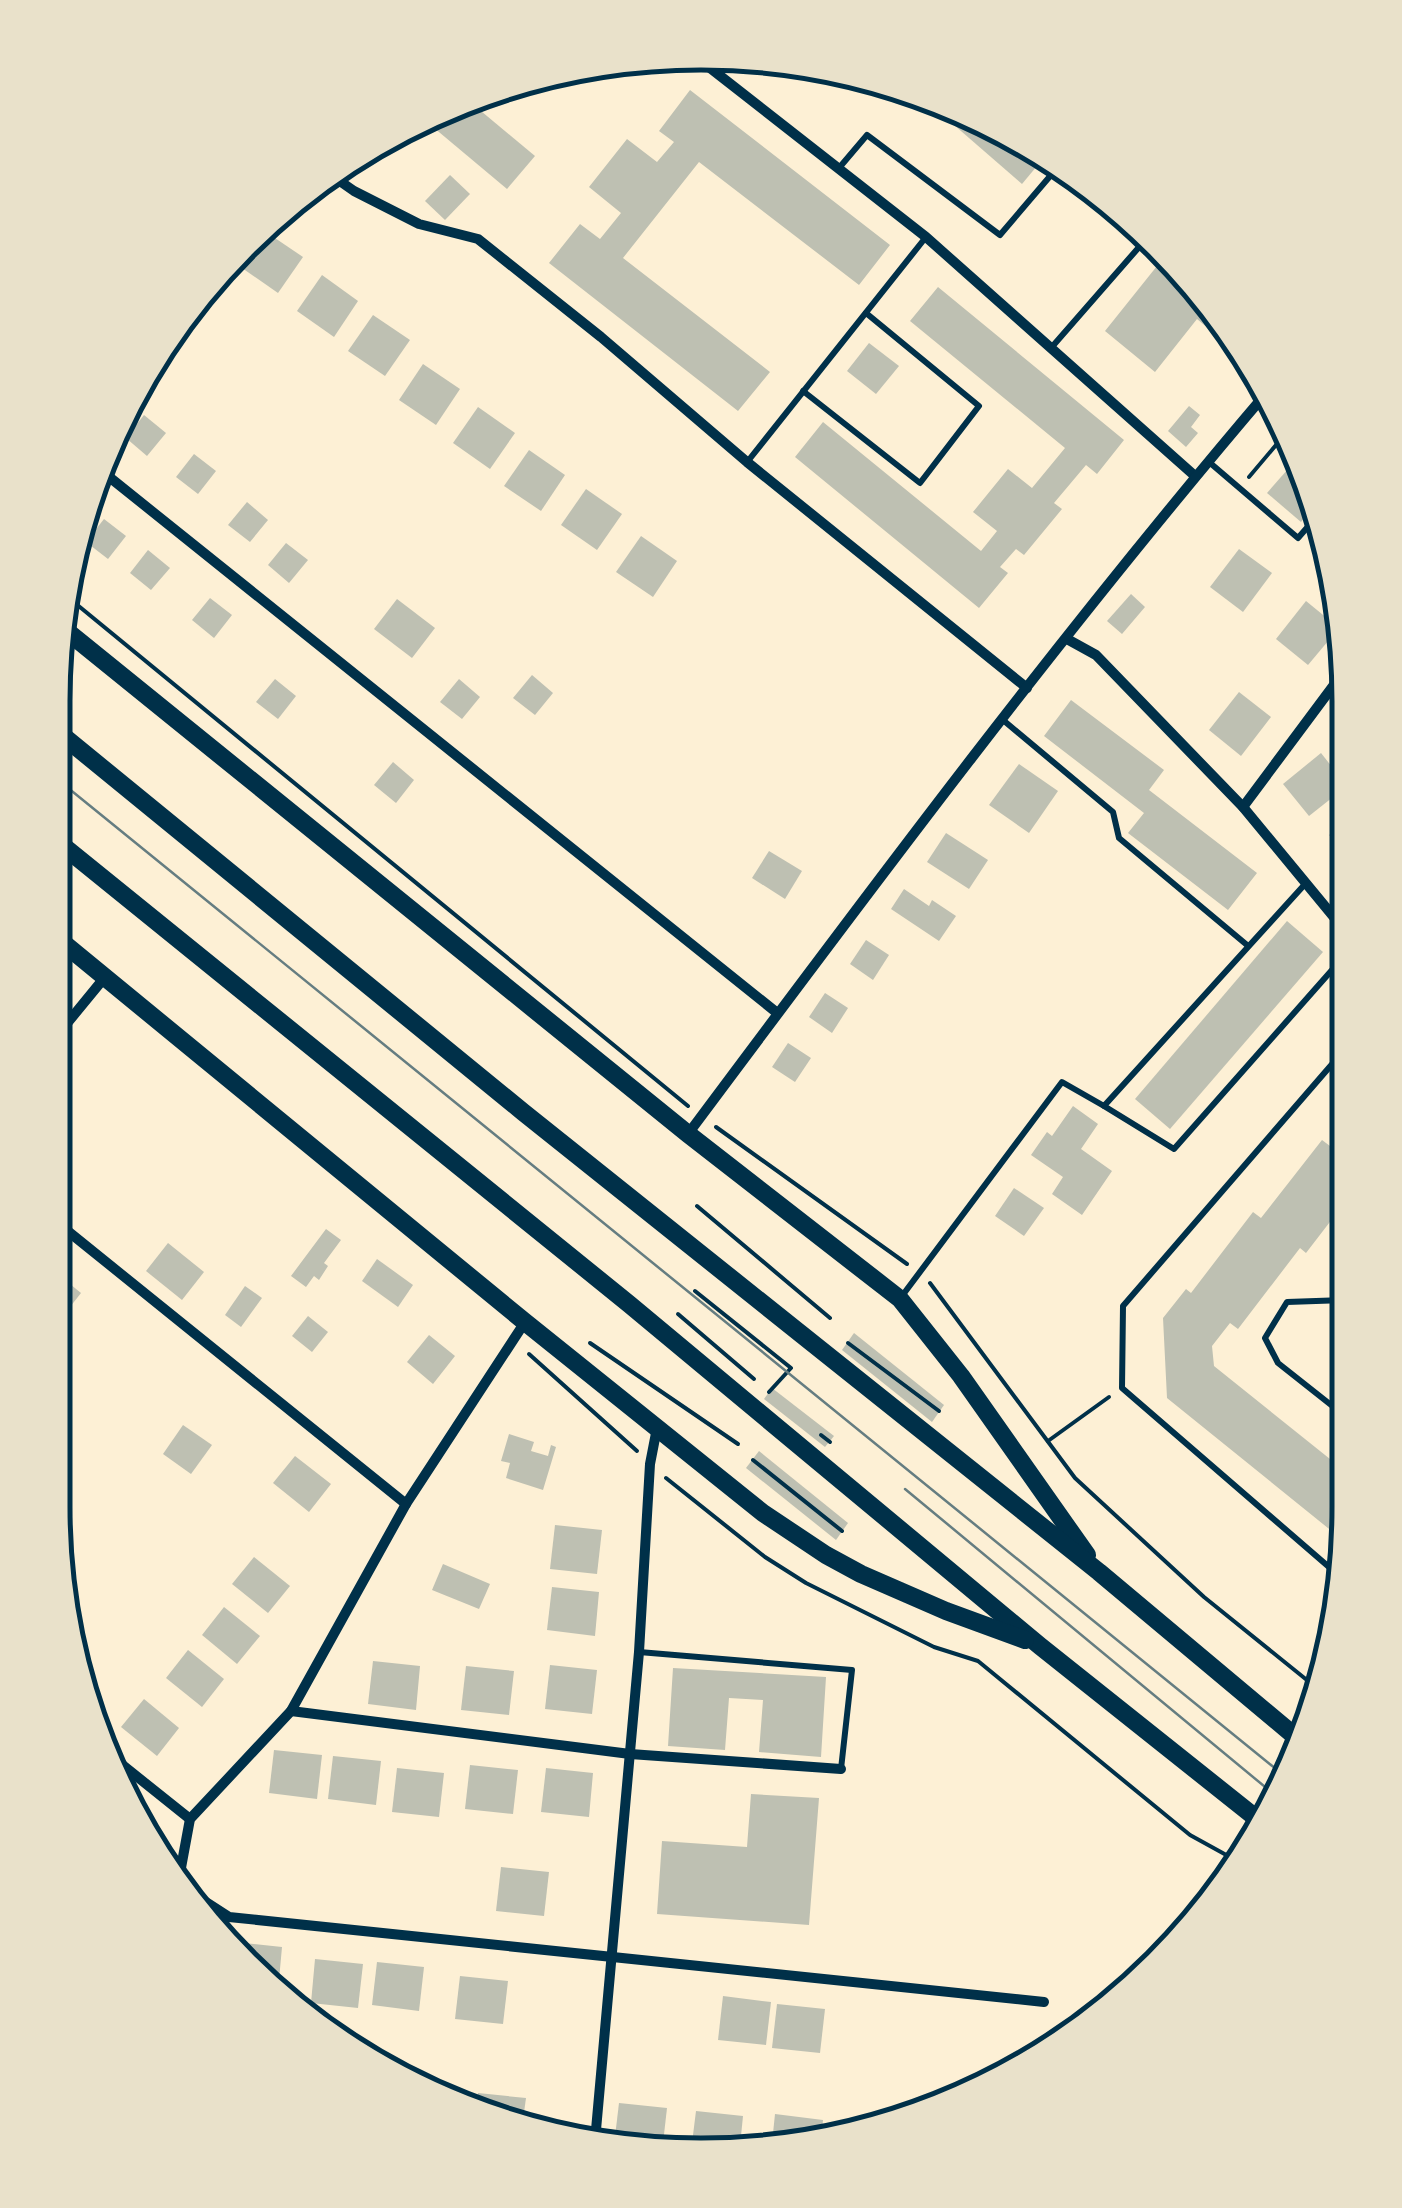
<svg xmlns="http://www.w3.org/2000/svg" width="1402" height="2208" viewBox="0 0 1402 2208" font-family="Arial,sans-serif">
  <rect width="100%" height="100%" fill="#fdf0d5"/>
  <g fill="#bec0b2">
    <path d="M690,90L890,245L859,285L699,162L623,258L770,372L738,411L549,263L580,224L600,239L621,213L589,187L627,139L657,162L674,142L659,131Z"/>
    <path d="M931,105L1042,160L1022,184Z"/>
    <path d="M475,106L535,156L507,189L427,122Z"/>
    <path d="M450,175L470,194L445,220L425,201Z"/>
    <path d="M269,234L303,257L278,293L242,268Z"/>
    <path d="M1165,256L1215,306L1234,337L1228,345L1197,319L1155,372L1105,331Z"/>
    <path d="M322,275L358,301L334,337L297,311Z"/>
    <path d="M938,287L1124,440L1097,474L1086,465L1054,503L1062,509L1024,555L1016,549L1000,567L1008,573L979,608L795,457L823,422L981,551L997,531L973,512L1008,469L1032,488L1065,448L910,321Z"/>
    <path d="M373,315L410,340L385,376L348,351Z"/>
    <path d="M869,343L899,366L876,394L847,371Z"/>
    <path d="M423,364L460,389L436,425L399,400Z"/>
    <path d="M1189,406L1200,415L1191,427L1198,433L1186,447L1168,431Z"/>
    <path d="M478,407L515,433L490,469L453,443Z"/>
    <path d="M144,415L166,433L147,456L126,438Z"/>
    <path d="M529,450L565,475L541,511L504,486Z"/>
    <path d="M194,454L216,471L198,494L176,477Z"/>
    <path d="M1295,461L1309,512L1301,522L1267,493Z"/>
    <path d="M586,489L622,514L597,550L561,525Z"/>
    <path d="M247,502L268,520L250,542L228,525Z"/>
    <path d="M104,519L126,536L108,559L86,542Z"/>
    <path d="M641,536L677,561L653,597L616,572Z"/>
    <path d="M286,543L308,560L289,583L268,565Z"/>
    <path d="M1239,549L1272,573L1243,612L1210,587Z"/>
    <path d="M148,550L170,568L151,590L130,573Z"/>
    <path d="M1131,594L1145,607L1122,634L1107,621Z"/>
    <path d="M210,598L232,615L214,638L192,620Z"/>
    <path d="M397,599L435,628L412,658L374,629Z"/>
    <path d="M1306,601L1339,628L1308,665L1276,639Z"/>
    <path d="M532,675L553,693L535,715L513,698Z"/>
    <path d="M275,679L296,696L278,719L256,702Z"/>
    <path d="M459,679L480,697L462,719L440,702Z"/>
    <path d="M1239,692L1271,717L1241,756L1209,730Z"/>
    <path d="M1071,700L1164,770L1149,790L1257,873L1228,910L1128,833L1144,813L1044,736Z"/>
    <path d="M1321,753L1347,786L1309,816L1283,784Z"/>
    <path d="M393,762L414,780L396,803L374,785Z"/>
    <path d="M1019,764L1058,791L1029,833L989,805Z"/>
    <path d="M1347,821V858L1329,835Z"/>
    <path d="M946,833L988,860L969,889L927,862Z"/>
    <path d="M769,851L802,871L785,899L752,878Z"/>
    <path d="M904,889L929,906L932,900L956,916L939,941L891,909Z"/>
    <path d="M1287,921L1323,952L1170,1129L1135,1099Z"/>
    <path d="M866,940L889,955L873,980L850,964Z"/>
    <path d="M825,993L848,1008L832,1033L809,1017Z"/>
    <path d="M788,1043L811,1058L795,1082L772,1067Z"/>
    <path d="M1073,1106L1098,1124L1081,1149L1112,1171L1082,1215L1052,1194L1063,1177L1031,1155L1047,1132L1052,1136Z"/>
    <path d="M1322,1140L1346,1158V1201L1306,1253L1300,1248L1238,1329L1230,1323L1212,1346L1214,1366L1345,1471L1344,1541L1167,1398L1163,1318L1186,1289L1191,1293L1253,1212L1261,1218Z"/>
    <path d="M1014,1188L1044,1208L1024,1236L995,1216Z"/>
    <path d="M326,1229L341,1240L324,1263L328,1266L319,1280L314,1276L306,1287L291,1276Z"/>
    <path d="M168,1243L204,1272L182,1300L146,1271Z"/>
    <path d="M377,1259L413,1285L398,1307L362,1281Z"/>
    <path d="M54,1271L81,1293L59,1321L54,1316Z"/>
    <path d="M245,1286L262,1298L241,1327L225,1315Z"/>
    <path d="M308,1316L328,1332L312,1352L292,1336Z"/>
    <path d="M854,1333L944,1405L932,1422L842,1350Z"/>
    <path d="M429,1335L455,1356L433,1384L407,1362Z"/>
    <path d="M772,1388L834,1436L825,1447L764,1399Z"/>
    <path d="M183,1425L212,1445L191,1474L163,1454Z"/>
    <path d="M509,1434L534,1442L531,1451L548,1456L551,1445L556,1447L543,1490L506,1478L510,1463L501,1461Z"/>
    <path d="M759,1451L848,1523L836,1540L746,1468Z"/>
    <path d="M295,1456L331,1484L309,1512L273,1483Z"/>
    <path d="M555,1525L602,1530L597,1574L550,1569Z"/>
    <path d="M254,1557L290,1586L268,1613L232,1584Z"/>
    <path d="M443,1564L490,1584L479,1609L432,1590Z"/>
    <path d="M552,1587L599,1592L595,1636L547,1630Z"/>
    <path d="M224,1607L260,1636L237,1664L202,1635Z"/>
    <path d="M188,1650L224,1679L202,1707L166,1678Z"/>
    <path d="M373,1661L420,1666L416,1710L368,1704Z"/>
    <path d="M550,1665L597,1670L592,1714L545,1709Z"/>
    <path d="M466,1666L514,1671L509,1715L461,1710Z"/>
    <path d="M673,1668L826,1677L821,1757L759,1752L763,1700L729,1698L725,1750L668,1746Z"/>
    <path d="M144,1699L179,1728L157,1756L121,1727Z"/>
    <path d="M274,1750L322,1755L317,1799L269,1793Z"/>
    <path d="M333,1756L381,1761L376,1805L328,1799Z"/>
    <path d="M470,1765L518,1770L513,1814L465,1809Z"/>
    <path d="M397,1768L444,1773L439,1817L392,1812Z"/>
    <path d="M546,1768L593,1773L589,1817L541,1812Z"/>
    <path d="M751,1794L819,1798L809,1925L657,1914L662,1841L747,1847Z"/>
    <path d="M501,1867L549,1872L544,1916L496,1911Z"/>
    <path d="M235,1942L282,1947L278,1991L235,1945Z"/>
    <path d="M315,1959L363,1964L358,2008L311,2003Z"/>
    <path d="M377,1962L424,1967L419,2011L372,2005Z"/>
    <path d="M460,1976L508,1981L503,2024L455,2019Z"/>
    <path d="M723,1996L771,2002L766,2045L718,2040Z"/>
    <path d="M777,2004L825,2009L820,2053L772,2048Z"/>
    <path d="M478,2093L526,2098L522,2127L492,2121L476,2112Z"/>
    <path d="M619,2103L667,2108L662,2152L614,2145Z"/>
    <path d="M696,2111L743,2116L740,2146L691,2151Z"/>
    <path d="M775,2114L823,2120L821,2138L772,2143Z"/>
  </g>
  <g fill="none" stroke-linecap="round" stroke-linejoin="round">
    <g stroke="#003049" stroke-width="4">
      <path d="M1249,477L1287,432"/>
      <path d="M64,594L688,1106"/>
      <path d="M716,1127L907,1264"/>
      <path d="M697,1206L830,1318"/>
      <path d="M930,1283L1075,1478L1204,1597L1318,1689"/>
      <path d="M695,1291L791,1368L769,1392"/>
      <path d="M678,1314L754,1379"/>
      <path d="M590,1343L738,1444"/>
      <path d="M848,1343L939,1411"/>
      <path d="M529,1354L637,1451"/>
      <path d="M821,1435L830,1442"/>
      <path d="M1048,1441L1109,1397"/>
      <path d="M753,1460L842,1531"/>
      <path d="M666,1478L765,1557L806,1583L934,1647L978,1661L1190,1835L1239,1862"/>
    </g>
    <g stroke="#003049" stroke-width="6">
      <path d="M839,168L867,135L1000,235L1057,168"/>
      <path d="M1051,348L1147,238"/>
      <path d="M803,391L920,483L979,406L866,313"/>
      <path d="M748,461L926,237"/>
      <path d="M1209,462L1298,538L1312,522"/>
      <path d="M1003,720L1113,812L1119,838L1247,945"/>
      <path d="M1104,1106L1174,1149L1347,953"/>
      <path d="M902,1296L1062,1082L1104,1106L1306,883"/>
      <path d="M1345,1416L1278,1363L1265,1338L1287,1302L1345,1300"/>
      <path d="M1344,1580L1122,1388L1123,1306L1346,1048"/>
      <path d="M639,1652L852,1670L841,1769"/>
    </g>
    <g stroke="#003049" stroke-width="10">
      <path d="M705,64L926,237L1195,476"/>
      <path d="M334,177L354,191L419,224L478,239L601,337L747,462L1027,688"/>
      <path d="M98,468L776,1012"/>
      <path d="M1067,639L1096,655L1243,807L1347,933"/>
      <path d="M1243,807L1348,666"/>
      <path d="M55,1038L105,977"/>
      <path d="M688,1134C876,882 1064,630 1268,391"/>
      <path d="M54,1220L406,1504"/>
      <path d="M291,1711L630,1754L841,1769"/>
      <path d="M105,1751L190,1819"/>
      <path d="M178,1884L229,1917L1044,2002"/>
      <path d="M178,1884L190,1819L291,1711L406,1504L525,1322"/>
      <path d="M595,2141L639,1652L650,1464L657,1428"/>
    </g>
    <g stroke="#003049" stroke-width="18">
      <path d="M58,624L688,1134L900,1299L961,1376L1087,1555"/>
      <path d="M57,731L523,1112L1099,1572L1303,1743"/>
      <path d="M57,841L629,1304L1040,1646L1261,1822"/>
      <path d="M56,937L525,1322L763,1513L826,1555L861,1574L946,1611L1025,1640"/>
    </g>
    <g stroke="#657d81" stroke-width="2.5">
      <path d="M57,779L1287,1778"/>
      <path d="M905,1489L1276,1796"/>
    </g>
  </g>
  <path d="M0 0H1402V2208H0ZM701 70H701A631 631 0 0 1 1332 701V1507A631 631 0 0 1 701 2138H701A631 631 0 0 1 70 1507V701A631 631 0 0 1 701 70Z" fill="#e9e1ca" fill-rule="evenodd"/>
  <path fill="none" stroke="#003049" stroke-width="5" d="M701 70H701A631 631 0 0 1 1332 701V1507A631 631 0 0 1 701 2138H701A631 631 0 0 1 70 1507V701A631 631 0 0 1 701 70Z"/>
</svg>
